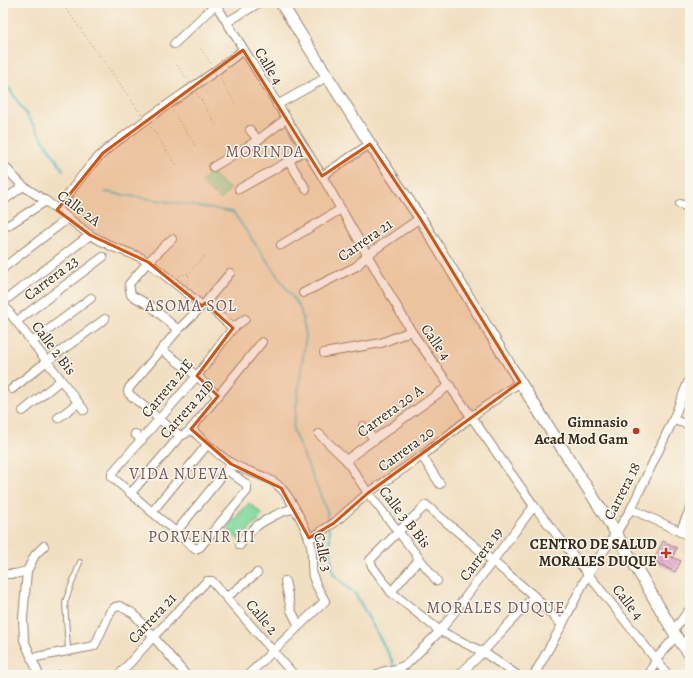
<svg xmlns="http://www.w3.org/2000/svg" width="693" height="678" viewBox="0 0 693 678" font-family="Alegreya,serif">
  <defs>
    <pattern id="building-back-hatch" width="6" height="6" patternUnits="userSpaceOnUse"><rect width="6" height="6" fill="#e2a1ce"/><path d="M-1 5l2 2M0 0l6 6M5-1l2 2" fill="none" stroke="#b883a7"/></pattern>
  </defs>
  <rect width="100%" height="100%" fill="#fbf7ec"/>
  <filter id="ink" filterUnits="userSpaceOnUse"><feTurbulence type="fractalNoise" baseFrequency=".025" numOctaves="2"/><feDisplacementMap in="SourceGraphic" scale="8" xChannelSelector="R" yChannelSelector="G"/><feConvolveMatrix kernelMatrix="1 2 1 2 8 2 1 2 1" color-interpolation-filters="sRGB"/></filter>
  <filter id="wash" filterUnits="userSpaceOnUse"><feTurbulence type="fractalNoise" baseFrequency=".012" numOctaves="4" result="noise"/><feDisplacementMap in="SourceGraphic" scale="16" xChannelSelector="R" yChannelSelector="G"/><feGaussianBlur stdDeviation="0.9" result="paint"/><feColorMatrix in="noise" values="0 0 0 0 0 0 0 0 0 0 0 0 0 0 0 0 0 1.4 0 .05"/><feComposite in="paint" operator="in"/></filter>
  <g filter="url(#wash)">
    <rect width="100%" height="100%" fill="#f1dfc1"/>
    <g fill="#7fd99f" stroke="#5d825e">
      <path d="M210,172L230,189L221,200L201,183Z"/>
      <path d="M249,503L263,515L239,540L226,528Z"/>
    </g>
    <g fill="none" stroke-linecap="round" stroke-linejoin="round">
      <g stroke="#4fbdc7" stroke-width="2">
        <path d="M3,79L63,170"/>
        <path d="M105,192L233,212L300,308L306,335L293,430L327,511L329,524"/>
        <path d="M329,528L333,574L356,595L393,662V668"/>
      </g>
    </g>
    <g id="blocks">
      <path fill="url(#building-back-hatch)" d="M663,541L677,548L672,557L681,561L675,572L653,561Z"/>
    </g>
  </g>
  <g filter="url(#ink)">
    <use href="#blocks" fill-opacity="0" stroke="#968470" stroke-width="1"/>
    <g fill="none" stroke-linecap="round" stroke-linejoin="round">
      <g stroke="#968470" stroke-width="6">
        <path id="lane" d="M68,650L65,602L80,562"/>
      </g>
      <g stroke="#968470" stroke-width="10">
        <g id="street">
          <path d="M215,3L322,176L411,331L534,506L668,675"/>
          <path d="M227,22L259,3"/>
          <path d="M174,44L216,4"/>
          <path d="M277,105L327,77"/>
          <path d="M250,130L258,140"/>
          <path d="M289,161L306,189"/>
          <path d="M3,164L13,176L23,186L46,201L90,235L113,247L140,257L148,262L186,292L202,306"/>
          <path d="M213,167L258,140L286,119"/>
          <path d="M322,176L370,144"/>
          <path d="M239,189L289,161L305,149"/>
          <path d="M3,201L23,186"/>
          <path d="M680,204L690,208"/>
          <path d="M57,210C71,191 85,169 103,153C110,146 119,140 127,134C165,105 206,80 243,50"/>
          <path d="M7,226L46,201"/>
          <path d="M172,239L148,262L129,284L131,295L151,306L178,330"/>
          <path d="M281,245L341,209"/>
          <path d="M3,268L67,219"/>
          <path d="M303,293L357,266L367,255L420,218"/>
          <path d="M3,302L90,235"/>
          <path d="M205,303L233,328"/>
          <path d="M3,304L84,410"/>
          <path d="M17,321L103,257"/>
          <path d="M32,342L91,298"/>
          <path d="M162,350L197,376L218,396"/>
          <path d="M324,353L381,343L411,331"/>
          <path d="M12,389L47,361L105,319"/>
          <path d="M23,411L61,380"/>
          <path d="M58,418L78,403"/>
          <path d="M673,420L690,425"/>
          <path d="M363,426L375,440"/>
          <path d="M191,429C204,441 217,455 233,464C248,473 269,475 282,489C291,499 309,532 311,546C313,556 311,567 313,576C315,585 321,593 325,601L248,675"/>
          <path d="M135,434L142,440"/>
          <path d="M319,434L346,460L368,493L437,581"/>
          <path d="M180,436L129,394L128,391L129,388L178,330L205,303L230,273"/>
          <path d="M422,456L440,484"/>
          <path d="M346,460L450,385"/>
          <path d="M227,470L246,484L247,487V491L200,547L195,549L176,532L152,512L112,477V473L197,376L233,328L245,319"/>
          <path d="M131,493L180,436L185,434L191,429L262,342"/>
          <path d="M631,509L690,536"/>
          <path d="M152,512L207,445"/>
          <path d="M176,532L230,466"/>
          <path d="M680,532L690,509"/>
          <path d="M309,538L314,536L334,523L368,493L422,456L472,416L520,382"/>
          <path d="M240,545C243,541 246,536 250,532C258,523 282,510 294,509"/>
          <path d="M3,574H15L27,571"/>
          <path d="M285,581L291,610L299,626"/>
          <path d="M391,592L417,562L418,558"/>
          <path d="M227,597L257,573"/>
          <path d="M673,631L690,609"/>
          <path d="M31,658L94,646L96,643L110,612L115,607L120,606L134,614L186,675"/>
          <path d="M39,675L24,640L23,618L27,571L35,555L44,546"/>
          <path d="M60,675H65"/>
          <path d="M119,675L153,637L207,581H212L294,675"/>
          <path d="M377,675L382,672L396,669L406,665L440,631L534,506"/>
          <path d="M459,675L483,652L534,596"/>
          <path d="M517,675L483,652L440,631L391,592L372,566L370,560L398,532L426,505L534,596L562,625"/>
          <path d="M534,675L562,625L588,574L616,533L631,509L673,420L690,377"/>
          <path d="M649,675L656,659L676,636"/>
        </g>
      </g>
      <g stroke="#968470" stroke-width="13">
        <path id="secondary" d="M281,3L370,144L420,218L520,382L616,533L676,636L690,655"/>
      </g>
      <g stroke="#968470" stroke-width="1" stroke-dasharray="1 3" stroke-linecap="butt">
        <path d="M64,6L142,115"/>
        <path d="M201,49L212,65"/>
        <path d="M177,65L189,81"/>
        <path d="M220,78L236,105"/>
        <path d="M197,93L217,126"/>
        <path d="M172,111L195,145"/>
        <path d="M151,127L176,164"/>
        <path d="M179,276L189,273L205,256"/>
        <path d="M187,284L189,273"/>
      </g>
      <use href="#lane" stroke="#fff" stroke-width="4"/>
      <use href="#street" stroke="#fff" stroke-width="8"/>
      <use href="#secondary" stroke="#fff" stroke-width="11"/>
    </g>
  </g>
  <path fill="#d7540e" fill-opacity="0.2" stroke="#d7540e" stroke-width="3" stroke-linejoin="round" d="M243,50L322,176L370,144L420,218L520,382L368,493L334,523L309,538L281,488L231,464L191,429L218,396L197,376L233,328L205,303L202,306L148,262L90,235L57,210L103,153Z"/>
  <g fill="#c8321e" stroke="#fbf7ec" stroke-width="1.5">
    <circle cx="636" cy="431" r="4"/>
    <path d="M664 547h4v4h4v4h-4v4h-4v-4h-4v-4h4z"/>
  </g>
  <g text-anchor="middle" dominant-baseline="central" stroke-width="3" stroke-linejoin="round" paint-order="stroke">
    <g font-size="15" fill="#3b2a1e" stroke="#fbf7ec">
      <text transform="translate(269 66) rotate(59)">Calle 4</text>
      <text transform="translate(79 208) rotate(37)">Calle 2A</text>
      <text transform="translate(365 240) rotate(-35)">Carrera 21</text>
      <text transform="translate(51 278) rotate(-37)">Carrera 23</text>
      <text transform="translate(436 342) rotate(55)">Calle 4</text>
      <text transform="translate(54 348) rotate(53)">Calle 2 Bis</text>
      <text transform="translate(167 388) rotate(-50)">Carrera 21E</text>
      <text transform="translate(187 409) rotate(-48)">Carrera 21D</text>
      <text transform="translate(390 411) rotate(-36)">Carrera 20 A</text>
      <text transform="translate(406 449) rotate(-36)">Carrera 20</text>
      <text transform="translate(622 491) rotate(-63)">Carrera 18</text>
      <text transform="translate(405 517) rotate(52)">Calle 3 B Bis</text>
      <text transform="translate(323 552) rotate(78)">Calle 3</text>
      <text transform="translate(481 554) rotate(-54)">Carrera 19</text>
      <text transform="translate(628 602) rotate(52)">Calle 4</text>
      <text transform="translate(262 617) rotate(50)">Calle 2</text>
      <text transform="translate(152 618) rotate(-47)">Carrera 21</text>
    </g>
    <g font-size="15" font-weight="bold" fill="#3b2a1e" stroke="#fbf7ec" text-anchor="end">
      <text x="628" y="422">Gimnasio<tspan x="628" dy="17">Acad Mod Gam</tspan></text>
      <text x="657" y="544">CENTRO DE SALUD<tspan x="657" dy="17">MORALES DUQUE</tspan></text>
    </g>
    <g font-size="16" letter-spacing="1" fill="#75545c" stroke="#fbf7ec">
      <text x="265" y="152">MORINDA</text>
      <text x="191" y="306">ASOMA SOL</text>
      <text x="179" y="474">VIDA NUEVA</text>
      <text x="202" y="537">PORVENIR III</text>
      <text x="496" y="608">MORALES DUQUE</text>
    </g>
  </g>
  <rect width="693" height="678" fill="none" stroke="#fbf7ec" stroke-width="16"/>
</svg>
